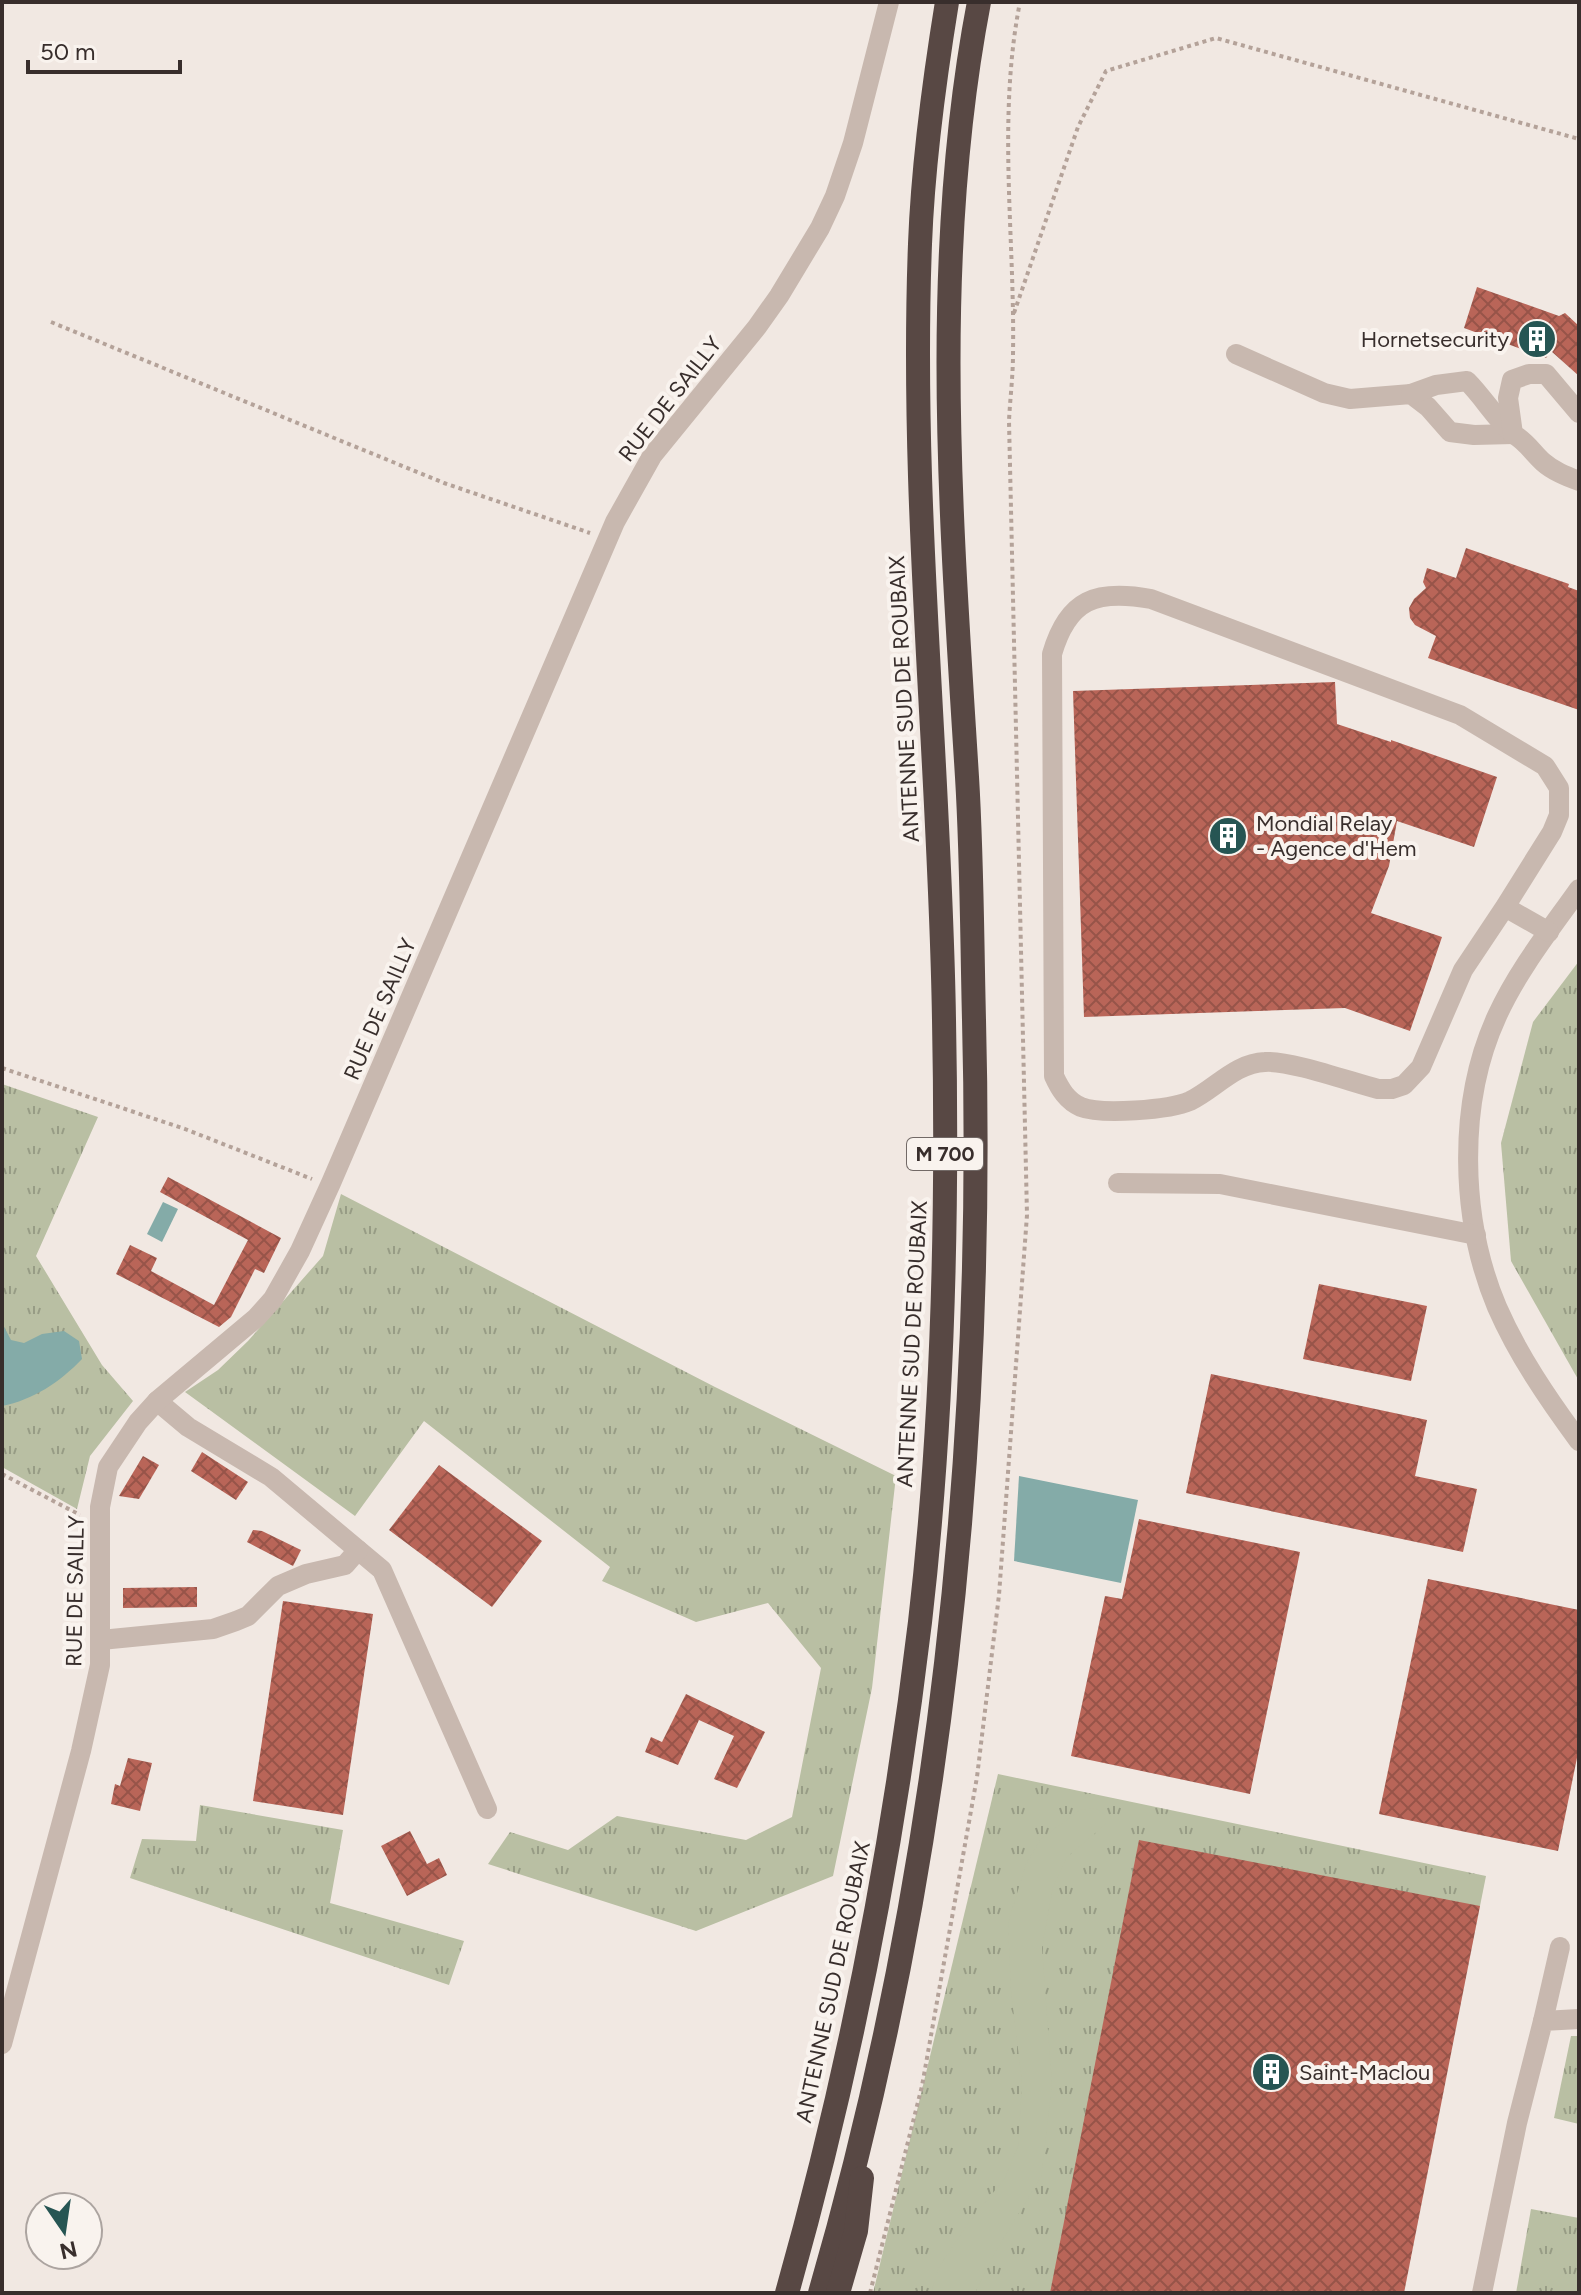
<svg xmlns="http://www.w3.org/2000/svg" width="1581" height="2295" viewBox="0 0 1581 2295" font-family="Figtree,sans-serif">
  <defs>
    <pattern id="grass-tufts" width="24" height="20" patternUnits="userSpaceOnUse" patternTransform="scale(2)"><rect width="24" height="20" fill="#b9bfa3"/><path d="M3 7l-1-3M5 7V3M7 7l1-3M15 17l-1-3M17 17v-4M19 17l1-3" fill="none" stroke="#979c85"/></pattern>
    <pattern id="building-cross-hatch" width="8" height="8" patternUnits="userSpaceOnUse" patternTransform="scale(2)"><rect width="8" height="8" fill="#b96558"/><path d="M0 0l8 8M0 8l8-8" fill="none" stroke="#975449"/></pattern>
  </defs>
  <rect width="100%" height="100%" fill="#f1e8e2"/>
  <g fill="url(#grass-tufts)">
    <path d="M1579,961V1381L1511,1261L1501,1143L1533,1022Z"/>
    <path d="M2,1084L98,1117L36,1256L102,1365L133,1401L90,1456L77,1509L2,1467Z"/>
    <path d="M341,1194L715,1387L896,1476L872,1688L833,1876L696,1931L488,1864L510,1832L568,1850L617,1816L746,1840L792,1817L821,1668L768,1603L696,1622L602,1581L610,1567L424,1421L355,1516L185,1392L218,1370L248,1341L323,1256Z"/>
    <path d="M998,1774L1486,1876L1480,1906L1050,2293H873Z"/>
    <path d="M200,1805L343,1830L330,1903L464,1941L449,1985L130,1878L142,1839L196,1841Z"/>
    <path d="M1571,2036H1579V2124L1554,2118Z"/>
    <path d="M1531,2209L1579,2218V2293H1516Z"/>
  </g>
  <path fill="#b9bfa3" d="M1095,1808L1104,1814L1106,1824L1067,1857L1053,1887L1042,1948L1052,2085L1041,2177L994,2254L975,2293H931L938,2269L966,2226L1005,2178L1018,2146L1022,2082L1011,1991L1008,1923L1026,1864L1041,1839L1080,1810Z"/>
  <g fill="#84aba8">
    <path d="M163,1202L178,1209L162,1242L147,1234Z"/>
    <path d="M2,1323L11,1340L24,1343L42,1334L64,1331L79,1341L82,1359C60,1382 33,1400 2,1406Z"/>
    <path d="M1019,1476L1138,1500L1121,1583L1014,1561Z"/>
  </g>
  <g fill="url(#building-cross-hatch)">
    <path d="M1477,287L1559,316L1565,313L1579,326V376L1551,351L1546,358L1464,328Z"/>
    <path d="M1466,548L1569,584L1568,587L1579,591V710L1428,658L1436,636L1415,625L1410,618L1409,608L1414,599L1426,588L1423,582L1427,568L1456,578Z"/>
    <path d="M1335,682L1337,724L1391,742V740L1497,777L1474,847L1397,821L1389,866L1371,913L1442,937L1410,1031L1345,1008L1084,1017L1073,691Z"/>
    <path d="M168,1177L281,1238L264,1273L255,1269L231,1317L219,1327L116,1274L130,1245L157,1258L151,1271L214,1305L248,1240L160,1192Z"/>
    <path d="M1319,1284L1427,1306L1411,1381L1303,1359Z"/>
    <path d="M1211,1374L1427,1420L1415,1476L1477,1489L1463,1552L1186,1493Z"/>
    <path d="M202,1452L248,1482L236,1500L191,1471Z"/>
    <path d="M143,1456L159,1465L139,1499L119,1496Z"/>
    <path d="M439,1465L542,1541L492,1607L389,1530Z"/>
    <path d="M1139,1519L1300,1552L1250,1794L1071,1756L1105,1596L1122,1599Z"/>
    <path d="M253,1530L262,1531L301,1550L293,1566L247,1542Z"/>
    <path d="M1428,1579L1579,1610V1748L1558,1851L1379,1814Z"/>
    <path d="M197,1587V1607L123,1608V1588Z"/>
    <path d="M283,1601L373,1614L343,1815L253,1801Z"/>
    <path d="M686,1694L765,1732L737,1788L714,1779L734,1736L699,1720L678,1765L645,1752L651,1737L662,1742Z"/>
    <path d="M128,1758L152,1763L140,1811L111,1804L115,1784L120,1786Z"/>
    <path d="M410,1831L427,1864L439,1858L447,1875L407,1896L381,1846Z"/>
    <path d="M1139,1840L1480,1906L1404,2293H1050Z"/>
  </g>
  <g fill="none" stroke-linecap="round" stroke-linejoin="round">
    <g stroke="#b4a299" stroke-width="4" stroke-dasharray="4 4" stroke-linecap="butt">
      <path d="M1014,313L1078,127L1106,71L1216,38L1579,139"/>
      <path d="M51,322L444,483L590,533"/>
      <path d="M2,1068L185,1129L312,1179"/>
      <path d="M2,1474L80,1515"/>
      <path d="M870,2293L922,2086L977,1777L999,1595L1027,1215L1009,421C1010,399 1013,377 1013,354C1015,237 997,118 1020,2"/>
    </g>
    <g stroke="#c8b8af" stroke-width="20">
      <path d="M1236,354L1324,393L1350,399L1411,394L1428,407L1450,432L1474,435L1513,434"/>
      <path d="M1411,394L1436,385L1467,381C1484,398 1495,418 1513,434"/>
      <path d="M1579,413L1546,374H1529L1512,380L1508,398L1513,434C1526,441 1532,452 1543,462C1553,471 1566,476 1579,481"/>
      <path d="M1579,889C1550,930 1518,970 1497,1016C1457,1103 1460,1219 1497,1307C1518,1355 1548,1399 1579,1441"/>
      <path d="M1505,907L1463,970L1421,1067L1404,1085L1392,1089H1378C1351,1082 1289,1060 1265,1062C1235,1063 1215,1089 1190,1101C1170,1110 1101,1115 1081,1107C1067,1101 1060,1089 1054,1076L1052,654C1068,599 1096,589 1151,599L1460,715L1545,766L1559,788V815L1552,832L1505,907L1549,932"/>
      <path d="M1118,1183L1220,1184L1476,1235"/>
      <path d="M157,1401L188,1427L271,1477L382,1570L487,1809"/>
      <path d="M101,1640L213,1629L236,1621L248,1616L278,1586L306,1574L345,1565L358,1550"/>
      <path d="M1543,2021L1560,1947"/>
      <path d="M2,2044L81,1751L100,1665V1507L108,1467L138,1422L157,1401L256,1318L273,1299L300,1251L331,1183L615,522L652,456L757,327L779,296L820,228L835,196L853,143L889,2"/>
      <path d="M1482,2293L1517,2123L1543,2021L1579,2019"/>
    </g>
    <g stroke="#584844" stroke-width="24">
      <path d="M787,2293C849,2074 893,1849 920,1622C943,1423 948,1221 944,1020C940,761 910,503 920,244C923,163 934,82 947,2"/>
      <path d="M820,2293C940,1881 985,1448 974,1020C972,939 972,858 967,777C951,519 930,257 979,2"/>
      <path d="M838,2293L856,2231L862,2178"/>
    </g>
  </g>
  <defs>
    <g id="building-disc" transform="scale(2)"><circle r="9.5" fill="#265553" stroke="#f9f3ee"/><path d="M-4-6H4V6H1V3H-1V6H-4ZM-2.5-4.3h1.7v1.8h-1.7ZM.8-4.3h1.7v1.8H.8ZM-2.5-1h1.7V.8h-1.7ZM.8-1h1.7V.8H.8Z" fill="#fff"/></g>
  </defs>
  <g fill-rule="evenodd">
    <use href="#building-disc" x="1537" y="339"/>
    <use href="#building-disc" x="1228" y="836"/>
    <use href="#building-disc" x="1271" y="2072"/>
  </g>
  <g text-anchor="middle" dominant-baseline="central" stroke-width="8" stroke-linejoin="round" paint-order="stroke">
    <rect fill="#f9f3ee" stroke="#726966" stroke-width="2" x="907" y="1138" width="76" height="32" rx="6"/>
    <g font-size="20" font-weight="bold" fill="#382e2c">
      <text x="945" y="1154">M 700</text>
    </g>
    <g font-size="22" fill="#382e2c" stroke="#f9f3ee" text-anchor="start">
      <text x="1509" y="339" text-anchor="end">Hornetsecurity</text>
      <text x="1256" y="823">Mondial Relay<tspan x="1256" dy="25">- Agence d'Hem</tspan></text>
      <text x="1299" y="2072">Saint-Maclou</text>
    </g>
    <g font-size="22" fill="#382e2c" stroke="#f9f3ee">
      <text transform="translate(670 399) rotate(-52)">RUE DE SAILLY</text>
      <text transform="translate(904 699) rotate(-93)">ANTENNE SUD DE ROUBAIX</text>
      <text transform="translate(380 1009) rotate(-67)">RUE DE SAILLY</text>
      <text transform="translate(912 1344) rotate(-87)">ANTENNE SUD DE ROUBAIX</text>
      <text transform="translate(75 1591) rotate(-89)">RUE DE SAILLY</text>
      <text transform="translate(833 1982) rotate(-78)">ANTENNE SUD DE ROUBAIX</text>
    </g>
  </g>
  <rect width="1581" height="2295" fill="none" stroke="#382e2c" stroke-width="8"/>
  <g transform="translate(64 2231) rotate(167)"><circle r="38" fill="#f9f3ee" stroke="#aca4a0" stroke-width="2"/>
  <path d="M0-6L14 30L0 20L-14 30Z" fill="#265553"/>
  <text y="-12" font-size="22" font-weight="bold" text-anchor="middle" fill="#382e2c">N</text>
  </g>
  <path d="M28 60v12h152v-12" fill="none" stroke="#382e2c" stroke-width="4"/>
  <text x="40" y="60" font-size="24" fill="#382e2c" stroke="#f9f3ee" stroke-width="6" paint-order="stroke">50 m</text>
</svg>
